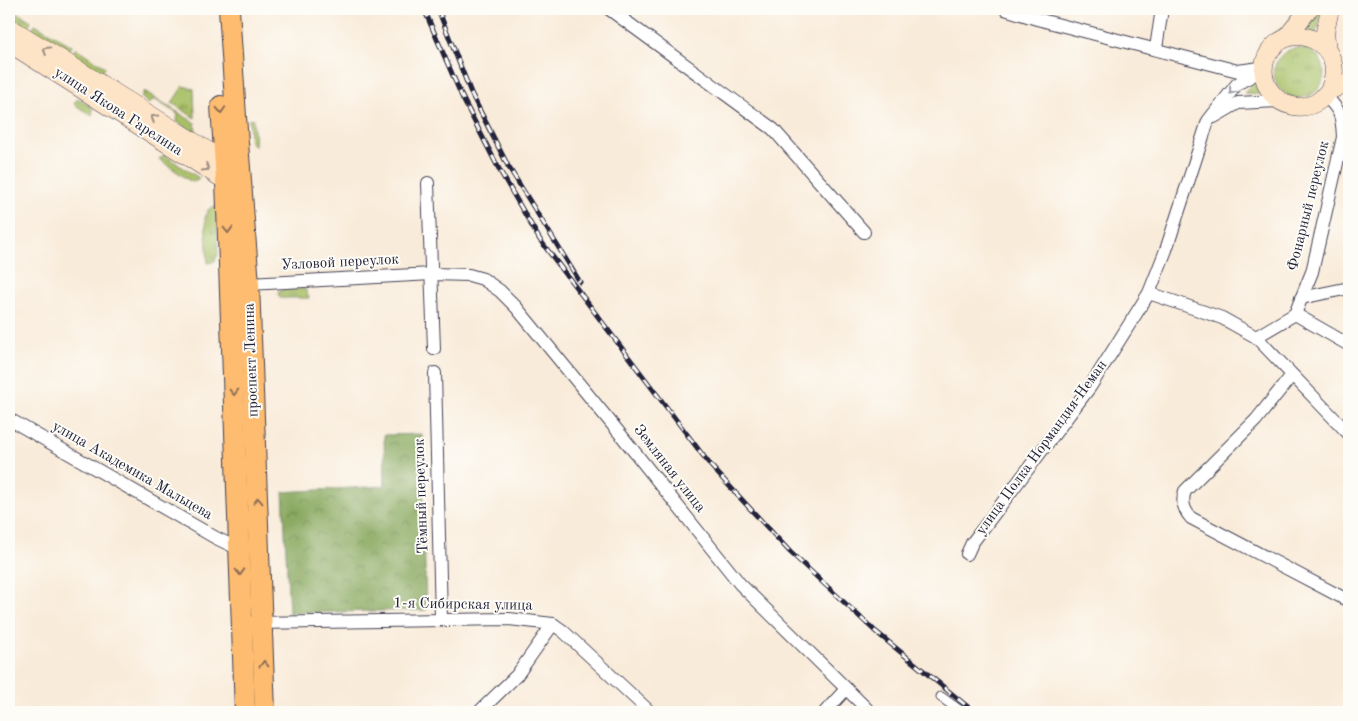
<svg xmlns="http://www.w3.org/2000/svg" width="1358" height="721" viewBox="0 0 1358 721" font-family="'Old Standard TT',serif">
  <defs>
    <pattern id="grass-tufts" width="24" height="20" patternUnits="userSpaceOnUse" patternTransform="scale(1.25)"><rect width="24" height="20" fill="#a7bf65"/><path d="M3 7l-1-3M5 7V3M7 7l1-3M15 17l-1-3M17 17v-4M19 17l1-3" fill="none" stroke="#889b54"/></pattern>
    <pattern id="forest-crowns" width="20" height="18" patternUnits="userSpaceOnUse" patternTransform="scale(1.25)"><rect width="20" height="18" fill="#85a65a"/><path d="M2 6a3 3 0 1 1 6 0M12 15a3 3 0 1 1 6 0" fill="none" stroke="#6c874c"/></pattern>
  </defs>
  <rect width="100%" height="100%" fill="#fdfcf7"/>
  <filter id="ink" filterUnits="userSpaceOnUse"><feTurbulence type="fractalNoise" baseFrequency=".02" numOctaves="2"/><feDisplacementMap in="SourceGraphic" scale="10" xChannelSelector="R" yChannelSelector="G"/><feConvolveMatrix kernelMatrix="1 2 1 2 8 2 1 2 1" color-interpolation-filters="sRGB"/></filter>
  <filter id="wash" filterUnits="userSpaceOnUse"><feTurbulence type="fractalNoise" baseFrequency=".0096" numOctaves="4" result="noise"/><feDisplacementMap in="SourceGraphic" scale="20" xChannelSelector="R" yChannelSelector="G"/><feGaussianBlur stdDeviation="1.12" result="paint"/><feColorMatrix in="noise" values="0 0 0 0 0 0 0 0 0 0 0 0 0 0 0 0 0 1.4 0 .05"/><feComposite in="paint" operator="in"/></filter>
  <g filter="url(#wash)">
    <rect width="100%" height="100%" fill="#f9ebd9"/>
    <g fill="url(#grass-tufts)" stroke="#647050">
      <path d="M9,9H12L31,21L27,29L9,18Z"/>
      <path d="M1318,9H1323L1316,33L1304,29Z"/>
      <path d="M35,24L72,46L68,53L31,31Z"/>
      <circle cx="1299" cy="73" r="25"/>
      <path d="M76,48L105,67L103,71L97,72L71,55Z"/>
      <path d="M1256,81L1261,94L1244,93Z"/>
      <path d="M183,86L194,89L195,118L172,103Z"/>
      <path d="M144,91L195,123L196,132L177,122L178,114L154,99L148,104L141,97Z"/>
      <path d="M78,98L93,109L92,116L74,104Z"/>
      <path d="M253,118L255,147L250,141L249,119Z"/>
      <path d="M164,155L199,178L193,182L190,181L159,159Z"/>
      <path d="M212,207H217L218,255L215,261L208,263L205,218L208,210Z"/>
      <path d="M284,289H305L309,298H280L278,293Z"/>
    </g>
    <path fill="url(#forest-crowns)" stroke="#54644a" d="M422,434L426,610L289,613L283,492L385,486L384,435Z"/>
  </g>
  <g filter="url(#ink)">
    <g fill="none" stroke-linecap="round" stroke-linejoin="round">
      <g stroke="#424053" stroke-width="11">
        <path id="pedestrian" d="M941,697L962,712"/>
      </g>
      <g stroke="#424053" stroke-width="14">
        <g id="minor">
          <path d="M609,9L773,129L864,232"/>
          <path d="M1005,9L1037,19L1238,71L1260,68"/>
          <path d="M1156,48L1162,9"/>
          <path d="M1214,117L1238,103L1280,101"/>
          <path d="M428,183L434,349"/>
          <path d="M249,284L432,274L469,275L483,279L500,291L516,307L621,435L740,584L870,712"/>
          <path d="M1149,293L1222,318L1256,337L1349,434"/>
          <path d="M1301,298L1349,288"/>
          <path d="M1295,314L1349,345"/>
          <path d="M1256,337L1295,314L1312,272L1343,137C1342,114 1340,111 1325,95"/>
          <path d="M435,373L441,619"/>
          <path d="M1292,375L1256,420L1185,491C1181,502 1184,510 1191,518L1349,601"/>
          <path d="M9,419L216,538L239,549"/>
          <path d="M967,554L972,543L1090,387L1149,293L1166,250L1208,121L1237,84L1264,69"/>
          <path d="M254,623L509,619L553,624L563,631L650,712"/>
          <path d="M479,712L517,675L553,624"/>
          <path d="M825,712L846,689"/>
        </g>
      </g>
      <g stroke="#424053" stroke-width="19">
        <g id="secondary">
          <path d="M9,27L234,167"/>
          <path d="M1286,38L1309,9"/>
          <path d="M9,43L226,181L236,182"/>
          <path d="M1327,50L1325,32L1330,9"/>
          <path d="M1328,92C1354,44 1286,13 1266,58C1262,68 1263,81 1270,91C1281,107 1304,112 1320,100C1323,98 1325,94 1328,92C1334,88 1343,85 1349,82"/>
        </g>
      </g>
      <g stroke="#424053" stroke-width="22">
        <g id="trunk">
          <path d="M229,9L236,117L249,284L265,712"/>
          <path d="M221,106L226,181L245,712"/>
        </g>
      </g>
      <use href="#pedestrian" stroke="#fff" stroke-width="9"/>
      <use href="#minor" stroke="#fff" stroke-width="12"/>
      <use href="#secondary" stroke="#fee4c6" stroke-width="18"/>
      <use href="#trunk" stroke="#fdbc70" stroke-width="20"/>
      <g stroke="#22223b" stroke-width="5">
        <g id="rail">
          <path d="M424,9L463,99L500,171L540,240L711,466L790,552L875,631L974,712"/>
          <path d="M438,9L471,93L508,166L580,282"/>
          <path d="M1334,709L1341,712"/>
        </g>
      </g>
      <use href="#rail" stroke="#fdfcf7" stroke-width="3" stroke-dasharray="9" stroke-linecap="butt"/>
    </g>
    <defs><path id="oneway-chevron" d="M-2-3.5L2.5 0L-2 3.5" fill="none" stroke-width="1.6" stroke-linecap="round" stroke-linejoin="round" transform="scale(1.25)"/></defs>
    <g stroke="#9b8d87">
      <use href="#oneway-chevron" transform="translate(46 50) rotate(-148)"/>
      <use href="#oneway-chevron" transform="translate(154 118) rotate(-148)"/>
      <use href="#oneway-chevron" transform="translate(206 168) rotate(32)"/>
    </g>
    <use stroke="#9c9ca7" href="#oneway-chevron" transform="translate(1232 91) rotate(128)"/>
    <g stroke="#906f56">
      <use href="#oneway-chevron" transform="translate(221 110) rotate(87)"/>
      <use href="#oneway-chevron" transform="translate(228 230) rotate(88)"/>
      <use href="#oneway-chevron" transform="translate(234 392) rotate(88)"/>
      <use href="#oneway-chevron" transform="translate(258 501) rotate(-92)"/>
      <use href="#oneway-chevron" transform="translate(240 572) rotate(88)"/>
      <use href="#oneway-chevron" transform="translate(264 664) rotate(-91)"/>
    </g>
  </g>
  <g text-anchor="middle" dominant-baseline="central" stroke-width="4" stroke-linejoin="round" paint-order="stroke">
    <g font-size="15" fill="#22223b" stroke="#fdfcf7">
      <text transform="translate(118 112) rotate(33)">улица Якова Гарелина</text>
      <text transform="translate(1309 206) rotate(-76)">Фонарный переулок</text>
      <text transform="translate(340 263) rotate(-3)">Узловой переулок</text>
      <text transform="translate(252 360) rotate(-92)">проспект Ленина</text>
      <text transform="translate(1042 448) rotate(-54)">улица Полка Нормандия-Неман</text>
      <text transform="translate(669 469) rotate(52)">Земляная улица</text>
      <text transform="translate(132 471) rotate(30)">улица Академика Мальцева</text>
      <text transform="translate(422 496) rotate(-92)">Тёмный переулок</text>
      <text transform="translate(463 605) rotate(1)">1-я Сибирская улица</text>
    </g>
  </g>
  <rect width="1358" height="721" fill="none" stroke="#fdfcf7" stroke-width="30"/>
</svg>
